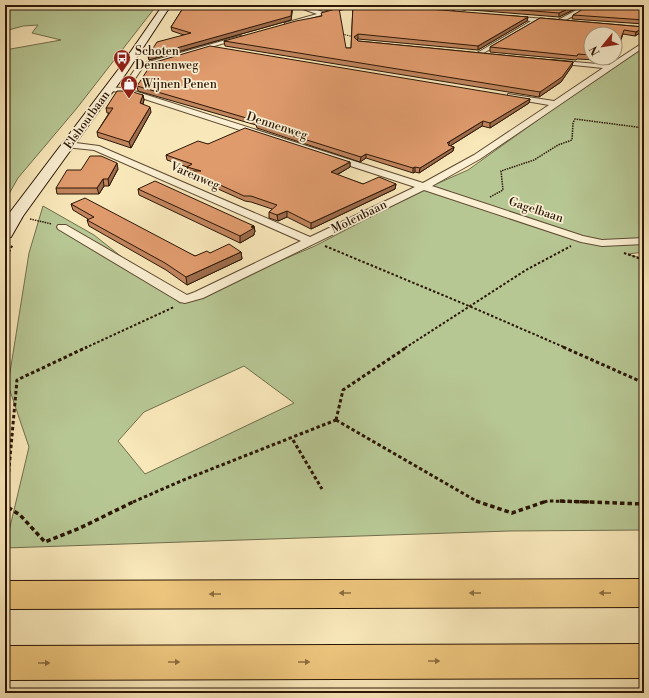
<svg xmlns="http://www.w3.org/2000/svg" width="649" height="698" viewBox="0 0 649 698" font-family="'Libre Bodoni',serif">
  <rect width="100%" height="100%" fill="#f8e7b9"/>
  <filter id="stains"><feTurbulence type="fractalNoise" baseFrequency=".005" numOctaves="4"/><feColorMatrix values="0 0 0 0 .2 0 0 0 0 .09 0 0 0 0 .02 0 0 0 .5 -.17"/></filter>
  <radialGradient id="worn" r=".72"><stop offset=".6" stop-color="#630" stop-opacity="0"/><stop offset="1" stop-color="#630" stop-opacity=".3"/></radialGradient>
  <g fill="#b7c794" stroke="#716e4c" fill-rule="evenodd">
    <path d="M5,5H157L77,108L18,178L5,201V50L61,40L32,33L38,25L23,26L5,31Z"/>
    <path d="M644,44V252L628,254L644,259V530L509,531L5,548L29,447L8,385L29,253L43,206L94,235L180,303L315,246L416,193L468,170ZM244,366L294,403L145,474L118,441L144,412Z"/>
  </g>
  <g fill="none" stroke-linecap="round" stroke-linejoin="round">
    <g stroke="#5e4a31" stroke-width="2">
      <g id="minor">
        <path d="M303,5H309L308,7L323,12L349,5H358L285,25V23L317,14L303,9Z"/>
        <path d="M470,5H478L456,13L451,12Z"/>
        <path d="M586,5H593L562,22L538,21L482,54L477,53L531,21L510,19L507,17L508,16L558,20Z"/>
        <path d="M240,36L245,37L143,67L128,89L423,183L474,155L549,105L508,98V94L554,101L603,68L554,63L552,62V60L609,65L644,42V47L480,159L432,186L583,236L602,240L644,238V244L602,246L581,242L424,190L203,298L185,303L180,302L58,229L57,227L58,225H66L187,295L195,292L301,241L94,150L65,147L64,145L68,142L99,146L310,237L415,187L123,92L109,91L105,89L109,87L122,88L138,65Z"/>
      </g>
    </g>
    <g stroke="#2b1604" stroke-width="2">
      <path id="secondary" d="M163,5H171L127,72L23,216L11,237L5,239V221L8,215L118,70Z"/>
    </g>
    <g stroke="#2b1604" stroke-width="2">
      <g id="motorway">
        <path d="M644,579V607L5,609V581Z"/>
        <path d="M644,644V678L5,680V646Z"/>
      </g>
    </g>
    <path stroke="#2b1604" stroke-width="1" stroke-dasharray="1.5 1" stroke-linecap="butt" d="M342,34L354,37"/>
    <g stroke="#2b1604" stroke-width="1.5" stroke-dasharray="1.5 1" stroke-linecap="butt">
      <path d="M490,197L503,190L501,171L534,160L558,145L572,140L573,123L575,119L644,128"/>
      <path d="M30,219L52,224"/>
    </g>
    <g stroke="#2b1604" stroke-width="2" stroke-dasharray="2.5 2" stroke-linecap="butt">
      <path d="M325,246L469,306L566,348"/>
      <path d="M624,253L644,260"/>
      <path d="M5,260L13,244"/>
      <path d="M85,348L174,307"/>
      <path d="M405,348L526,270L571,246"/>
    </g>
    <g stroke="#2b1604" stroke-width="3" stroke-dasharray="3.5 2.5" stroke-linecap="butt">
      <path d="M563,347L644,383"/>
      <path d="M336,420L343,390L407,347"/>
      <path d="M336,420L478,502"/>
      <path d="M293,440L322,489"/>
      <path d="M6,502L17,380L87,347"/>
      <path d="M133,502L181,481L336,420"/>
      <path d="M544,502L548,501L592,502"/>
    </g>
    <g stroke="#2b1604" stroke-width="3.5" stroke-dasharray="4.5 3" stroke-linecap="butt">
      <path d="M6,501V506L20,515L45,542L80,528L135,501"/>
      <path d="M476,501L512,513L547,501"/>
      <path d="M560,501L644,504"/>
    </g>
    <use href="#minor" fill="#faefd2" fill-rule="evenodd"/>
    <use href="#secondary" fill="#faefd2" fill-rule="evenodd"/>
    <use href="#motorway" fill="#ecc47c" fill-rule="evenodd"/>
  </g>
  <g fill="#c1855e" stroke="#2b1604">
    <path d="M185,5H293L291,20L149,60L148,56L184,35L172,31L171,27Z"/>
    <path d="M353,5L528,17L527,21L478,50L358,39L356,40L358,41L573,62L572,66L561,82L539,97L225,46L224,41L346,48H351Z"/>
    <path d="M409,5H583L559,17Z"/>
    <path d="M644,5V24L572,19L573,15Z"/>
    <path d="M540,18L644,27L643,31L635,36L623,34L619,46L615,45V34H591V58H597L596,60L577,59L576,60L490,52V47Z"/>
    <path d="M137,86L530,99L529,103L490,128L482,126L450,146L454,147L453,151L419,173L415,172L413,173L366,158L360,162L257,128L256,125L138,91Z"/>
    <path d="M132,94L143,95L144,100L143,104L151,112L131,148L98,137L97,132L109,113H107L106,108Z"/>
    <path d="M208,144L350,162V167L337,175L363,184H396L395,189L311,229L287,217L278,221L269,218V212L272,209L251,202L245,201L191,177L190,173L188,172L187,167L167,160L166,155Z"/>
    <path d="M118,169L109,186H104L99,194H57L56,188Z"/>
    <path d="M138,189L254,226L255,232L254,233V235L240,243L139,195Z"/>
    <path d="M71,204L195,256L210,253L241,252L242,259L187,285L166,270L89,226L87,220L88,219L73,210Z"/>
  </g>
  <g fill="#9d6c4c" stroke="#2b1604">
    <path d="M293,5L291,20L149,60L148,56Z"/>
    <path d="M324,5H338V6L321,10V6Z"/>
    <path d="M576,5H583L559,17V13Z"/>
    <path d="M528,17L527,21L478,50V46Z"/>
    <path d="M644,27L643,31L635,36L636,32Z"/>
    <path d="M358,34V39L354,42V37Z"/>
    <path d="M573,62L572,66L561,82L539,97L540,92Z"/>
    <path d="M143,95L144,100L141,109L140,103Z"/>
    <path d="M530,99L529,103L490,128V123Z"/>
    <path d="M150,107L151,112L131,148L129,142Z"/>
    <path d="M483,121L482,126L450,146V148L447,143Z"/>
    <path d="M454,147L453,151L419,173L420,168Z"/>
    <path d="M366,154V158L360,162L361,157Z"/>
    <path d="M350,162V167L331,178V172Z"/>
    <path d="M117,163L118,169L109,186L108,179Z"/>
    <path d="M415,167V172L413,173V168Z"/>
    <path d="M103,179L104,186L99,194L97,188Z"/>
    <path d="M396,184L395,189L311,229V223Z"/>
    <path d="M287,211V217L278,221L277,215Z"/>
    <path d="M254,226L255,232L254,233V235L240,243V236L251,227Z"/>
    <path d="M241,252L242,259L187,285L186,277Z"/>
  </g>
  <g fill="#e09b6d" stroke="#2b1604">
    <path d="M185,5H292L291,16L148,56L157,42L191,33L171,27Z"/>
    <path d="M353,5H378L528,17L478,46L358,34L354,37L358,41L573,62L562,77L540,92L224,41L296,21L322,16L321,13L339,8L346,48H351Z"/>
    <path d="M457,5H576L559,13Z"/>
    <path d="M590,5H644V20L573,15Z"/>
    <path d="M540,18L644,27L636,32L624,30L620,41H615V34H591V55L578,54L577,56L490,47Z"/>
    <path d="M210,46L530,99L490,123L483,121L447,143H450L448,145L454,147L420,168L415,167L413,168L366,154L361,157L256,124L260,122L137,86L152,63Z"/>
    <path d="M117,91H123L132,94L133,92L143,95L140,103L150,107L129,142L97,132L113,108H106Z"/>
    <path d="M245,128L350,162L331,172L363,184L379,177L396,184L311,223L287,211L277,215L269,212L277,205L251,196H244L190,171H201L187,167L192,164L166,155L198,141L208,144Z"/>
    <path d="M90,156H101L117,163L108,179H103L97,188H56L67,170H81Z"/>
    <path d="M155,181L254,226L251,227L254,228L240,236L138,189Z"/>
    <path d="M85,198L195,256L207,251L210,253L229,244L241,252L186,277L165,263L87,220L94,217L71,204Z"/>
  </g>
  <defs><path id="oneway-solid" d="M-6-.8H1V-3.2L6.5 0L1 3.2V.8H-6Z"/></defs>
  <g fill="#8c6d40">
    <use href="#oneway-solid" transform="translate(345 593) rotate(180)"/>
    <use href="#oneway-solid" transform="translate(475 593) rotate(180)"/>
    <use href="#oneway-solid" transform="translate(605 593) rotate(180)"/>
    <use href="#oneway-solid" transform="translate(215 594) rotate(180)"/>
    <use href="#oneway-solid" transform="translate(434 661)"/>
    <use href="#oneway-solid" transform="translate(174 662)"/>
    <use href="#oneway-solid" transform="translate(304 662)"/>
    <use href="#oneway-solid" transform="translate(44 663)"/>
  </g>
  <defs>
    <g id="bus-pin" transform="scale(0.9)"><path d="M0 17L-7.5 6A9.5 9.5 0 1 1 7.5 6Z" fill="#8f2418" stroke="#faefd2"/><path d="M-5-6H5V4H4V6H2V4H-2V6H-4V4H-5ZM-3.5-4V0h7V-4ZM-3.5 1.2v1.5H-2V1.2ZM2 1.2v1.5H3.5V1.2Z" fill="#fff"/></g>
    <g id="shop-pin" transform="scale(0.9)"><path d="M0 17L-7.5 6A9.5 9.5 0 1 1 7.5 6Z" fill="#8f2418" stroke="#faefd2"/><path d="M-5-2.5h2.3a2.7 3.5 0 0 1 5.4 0H5L5.5 6h-11ZM-1.5-2.5h3a1.5 2.3 0 0 0-3 0Z" fill="#fff"/></g>
  </defs>
  <g fill-rule="evenodd">
    <use href="#bus-pin" x="122" y="58"/>
    <use href="#shop-pin" x="129" y="84"/>
  </g>
  <g text-anchor="middle" dominant-baseline="central" stroke-width="3.5" stroke-linejoin="round" paint-order="stroke">
    <g font-size="12" fill="#2b1604" stroke="#faefd2" text-anchor="start">
      <text x="135" y="51">Schoten<tspan x="135" dy="14">Dennenweg</tspan></text>
      <text x="142" y="84">Wijnen Penen</text>
    </g>
    <g font-size="12" fill="#2b1604" stroke="#faefd2">
      <text transform="translate(87 120) rotate(-54)">Elshoutbaan</text>
      <text transform="translate(277 126) rotate(18)">Dennenweg</text>
      <text transform="translate(195 176) rotate(23)">Varenweg</text>
      <text transform="translate(536 210) rotate(18)">Gagelbaan</text>
      <text transform="translate(359 217) rotate(-26)">Molenbaan</text>
    </g>
  </g>
  <rect width="649" height="698" fill="none" stroke="#f8e7b9" stroke-width="20"/>
  <rect x="6" y="6" width="637" height="686" fill="none" stroke="#2b1604" stroke-width="2"/>
  <rect x="10" y="10" width="629" height="678" fill="none" stroke="#2b1604"/>
  <g transform="translate(603 46) rotate(240)"><circle r="19" fill="#faefd2" stroke="#a79880"/>
  <path d="M0-3L7 15L0 10L-7 15Z" fill="#8f2418"/>
  <text y="-6" font-size="11" font-weight="bold" text-anchor="middle" fill="#2b1604">N</text>
  </g>
  <rect width="100%" height="100%" filter="url(#stains)"/>
  <rect width="100%" height="100%" fill="url(#worn)"/>
</svg>
